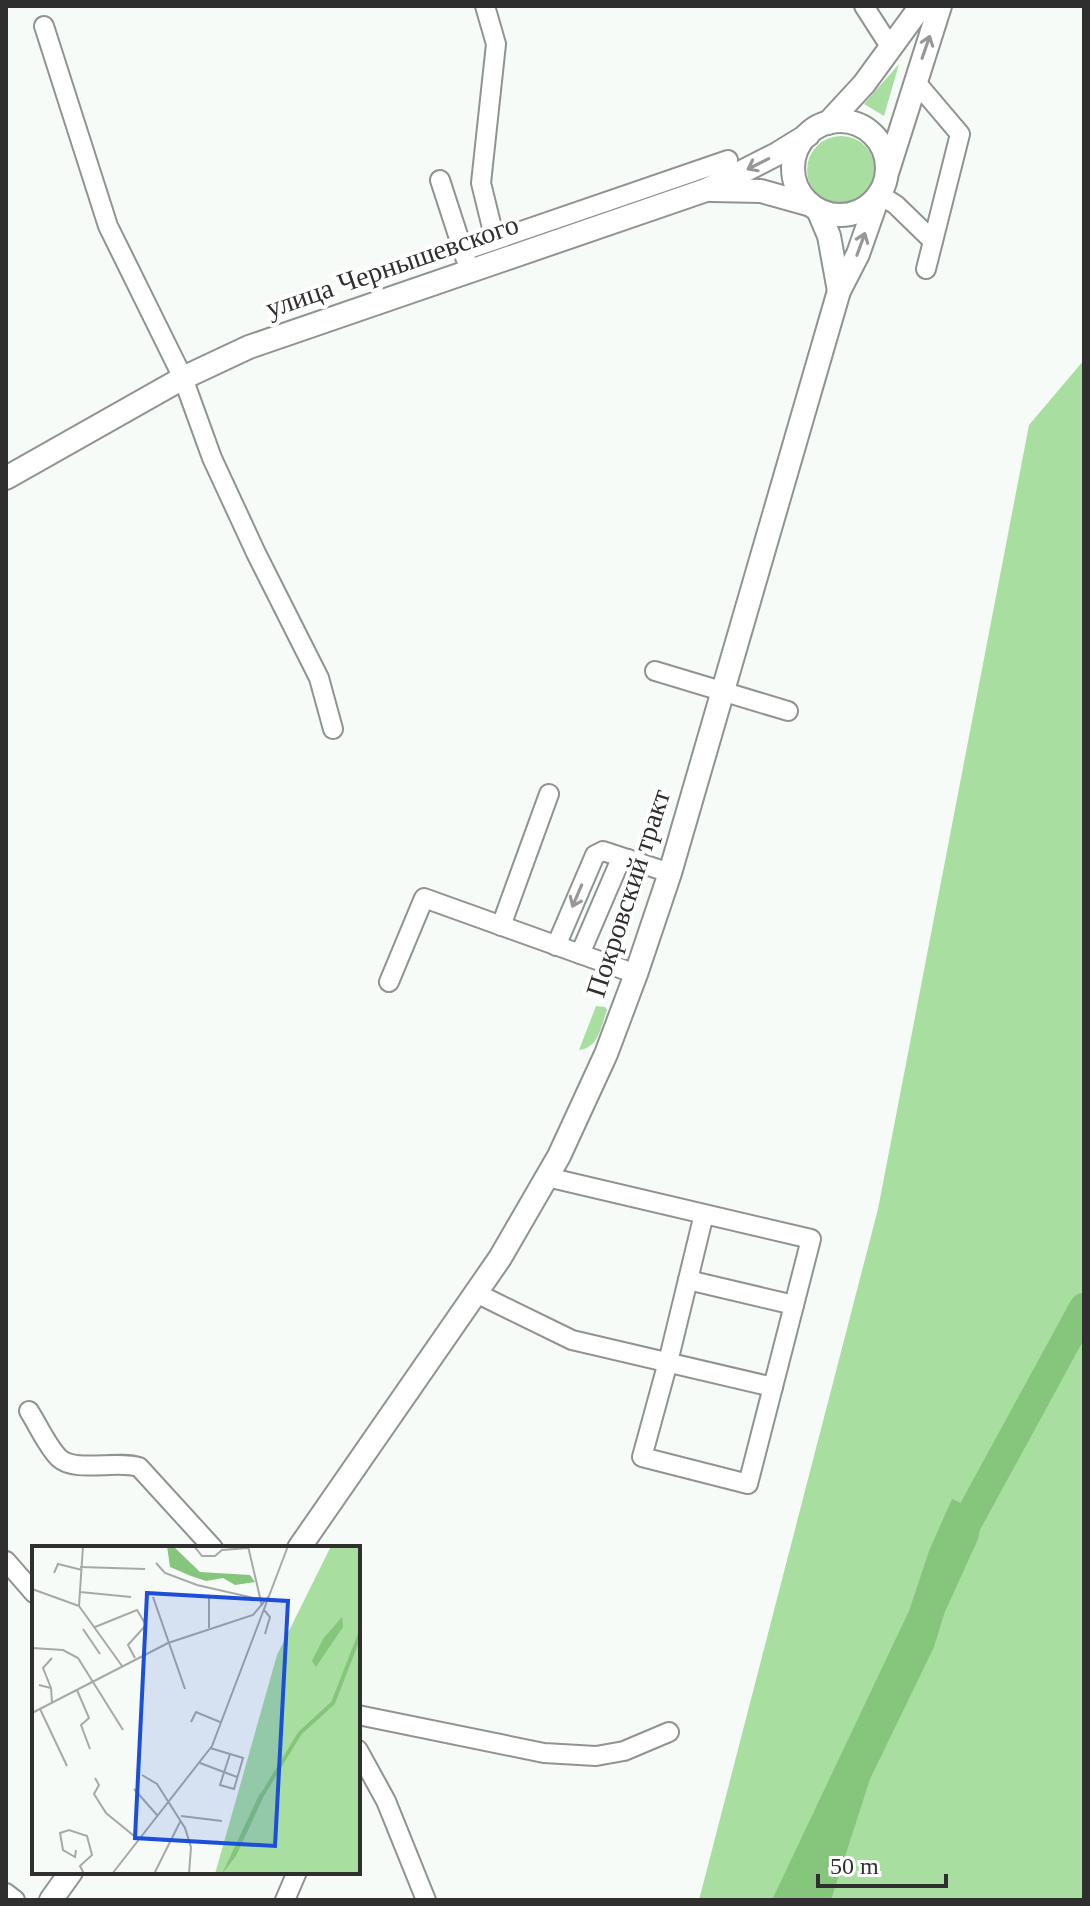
<svg xmlns="http://www.w3.org/2000/svg" width="1090" height="1906" viewBox="0 0 1090 1906" font-family="Georgia,serif">
  <rect width="100%" height="100%" fill="#f7fbf7"/>
  <g fill="#a8dfa0">
    <path d="M899,64L884,116L864,104Z"/>
    <circle cx="841" cy="170" r="34"/>
    <path d="M1084,360V1900H699L878,1209L1029,425Z"/>
    <path d="M596,1006L605,1007L607,1010C601,1026 599,1048 579,1050Z"/>
  </g>
  <path fill="#85c57c" d="M952,1499L983,1513L978,1539L944,1614L934,1647L870,1779L831,1900H772L909,1611L929,1551Z"/>
  <g fill="none" stroke-linecap="round" stroke-linejoin="round">
    <path stroke="#85c57c" stroke-width="30" d="M958,1544L965,1526L1084,1308"/>
    <g stroke="#909490" stroke-width="22">
      <g id="minor">
        <path d="M485,6L496,44L481,183L495,240"/>
        <path d="M864,6L891,48"/>
        <path d="M44,26L108,226L183,378L212,458L256,553L319,678L333,729"/>
        <path d="M915,81L960,134L926,269"/>
        <path d="M440,180L466,260"/>
        <path d="M879,194L896,205L933,241"/>
        <path d="M463,251L728,160"/>
        <path d="M655,671L788,711"/>
        <path d="M501,926L549,794"/>
        <path d="M556,946L595,855L603,851L670,873"/>
        <path d="M580,954L620,861L628,859"/>
        <path d="M389,982L424,898L636,974"/>
        <path d="M547,1177L811,1239L748,1484L642,1457L668,1362L704,1214"/>
        <path d="M688,1280L794,1305"/>
        <path d="M476,1293L572,1340L773,1387"/>
        <path d="M29,1411C38,1425 47,1446 59,1458C75,1473 117,1460 139,1467L213,1548"/>
        <path d="M6,1561L34,1593"/>
        <path d="M358,1715L544,1753L596,1756L624,1751L669,1732"/>
        <path d="M358,1750L386,1801L426,1900"/>
        <path d="M6,1893L15,1900"/>
        <path d="M285,1900L297,1872"/>
      </g>
    </g>
    <g stroke="#909490" stroke-width="26">
      <g id="major">
        <circle cx="840" cy="168" r="47"/>
        <path d="M828,123L864,84L921,6"/>
        <path d="M888,170L940,6"/>
        <path d="M712,190L761,191L811,205"/>
        <path d="M818,210L829,236L839,291"/>
        <path d="M6,478L183,378L249,347L706,190L777,154L808,135"/>
        <path d="M299,1548L500,1258L559,1156L606,1054L636,974L670,873L839,291L858,254L879,194"/>
        <path d="M51,1900L71,1872"/>
      </g>
    </g>
    <use href="#minor" stroke="#fff" stroke-width="18"/>
    <use href="#major" stroke="#fff" stroke-width="22"/>
  </g>
  <defs><path id="oneway-shaft" d="M-6 0H5M1.5-3L5.5 0L1.5 3" fill="none" stroke-width="1.6" stroke-linecap="round" stroke-linejoin="round" transform="scale(2)"/></defs>
  <g stroke="#969796">
    <use href="#oneway-shaft" transform="translate(926 47) rotate(-71)"/>
    <use href="#oneway-shaft" transform="translate(758 164) rotate(153)"/>
    <use href="#oneway-shaft" transform="translate(861 244) rotate(-70)"/>
    <use href="#oneway-shaft" transform="translate(577 896) rotate(113)"/>
  </g>
  <g text-anchor="middle" dominant-baseline="central" stroke-width="8" stroke-linejoin="round" paint-order="stroke">
    <g font-size="28" fill="#2e2f2e" stroke="#fff">
      <text transform="translate(392 266) rotate(-19)">улица Чернышевского</text>
      <text transform="translate(628 893) rotate(-72)">Покровский тракт</text>
    </g>
  </g>
  <g transform="translate(32 1546)">
    <rect width="328" height="328" fill="#f7fbf7"/>
    <path d="M299,0H328V328H183L245,109Z" fill="#a8dfa0"/>
    <path d="M135,0H141L168,26L218,29L223,36L203,39L191,32L174,35L159,30L138,21ZM310,71L311,81L284,121L280,115L291,93ZM228,247L231,252L204,310L190,328Z" fill="#85c57c"/>
    <path fill="none" stroke="#85c57c" stroke-width="4" d="M229,251L268,187L301,157L328,88"/>
    <path fill="none" stroke="#a7a9a7" stroke-width="2" d="M51,0L47,60L90,120M162,0L170,10H183L190,4L216,2M216,0L230,60M124,17L133,27L165,39L226,53M48,21L113,23M22,27L26,18L50,24M0,43L47,60M48,46L99,51M177,50V82M121,51L153,143M232,64L238,71L233,88M63,81L105,64L114,79L96,99L103,112M51,83L68,108M0,102L31,104L46,112L91,184M7,139L19,142L20,156M19,142L11,122L20,112M45,144L57,172L49,179L58,203M8,163L35,220M0,167L136,97L221,69L237,50L256,0M159,176L164,166L188,176M178,202L198,208L211,212L202,243L188,239L198,208M168,217L205,231M110,229L125,238L153,282L159,301L157,328M63,232L67,239L62,248L74,267L107,294M102,243L125,269M149,270L190,275M44,304L43,311L31,304L28,287L37,284L55,290L60,309L48,320L52,328M80,328L180,200L237,50M122,328L149,274"/>
    <path fill="#1d4ed8" fill-opacity="0.15" stroke="#1d4ed8" stroke-width="4" d="M115,47L256,55L243,300L103,292Z"/>
    <rect width="328" height="328" fill="none" stroke="#2e2f2e" stroke-width="4"/>
  </g>
  <rect width="1090" height="1906" fill="none" stroke="#2e2f2e" stroke-width="16"/>
  <path d="M818 1874v12h128v-12" fill="none" stroke="#2e2f2e" stroke-width="4"/>
  <text x="830" y="1874" font-size="24" fill="#2e2f2e" stroke="#ffffff" stroke-width="6" paint-order="stroke">50 m</text>
</svg>
